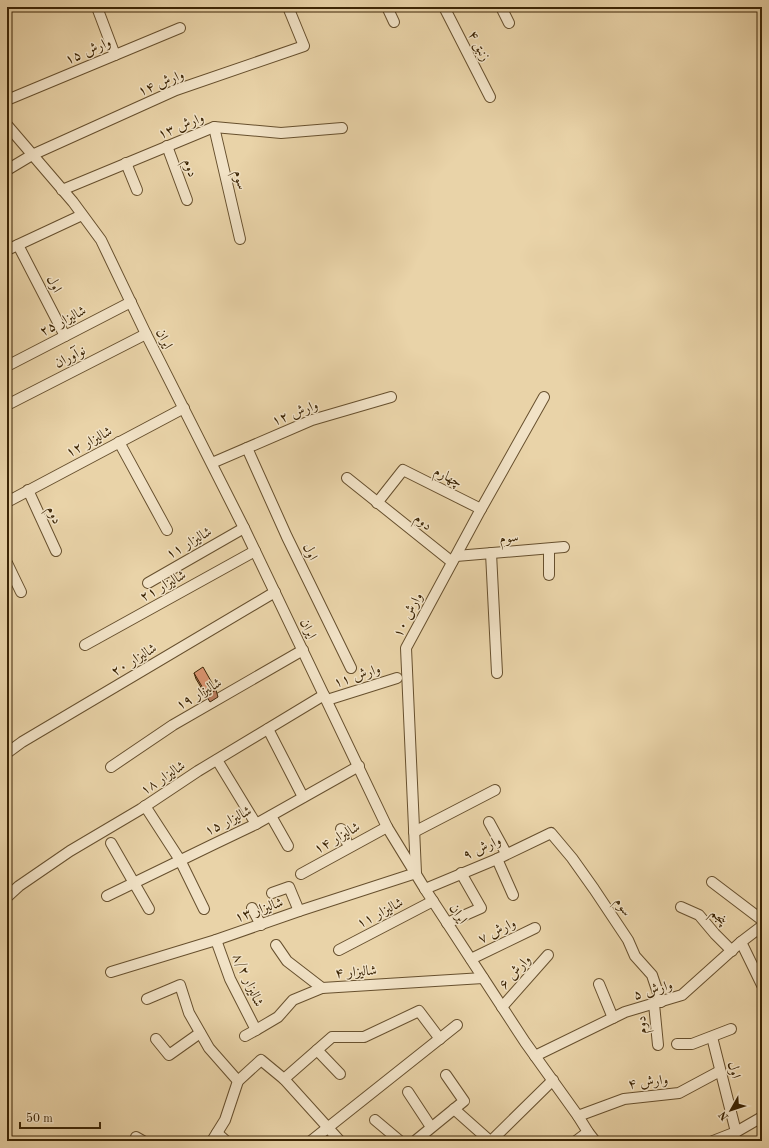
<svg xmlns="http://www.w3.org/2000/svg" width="769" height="1148" viewBox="0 0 769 1148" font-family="'Old Standard TT',Amiri,serif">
  <rect width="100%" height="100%" fill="#e9d3a8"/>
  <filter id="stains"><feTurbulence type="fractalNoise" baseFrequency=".005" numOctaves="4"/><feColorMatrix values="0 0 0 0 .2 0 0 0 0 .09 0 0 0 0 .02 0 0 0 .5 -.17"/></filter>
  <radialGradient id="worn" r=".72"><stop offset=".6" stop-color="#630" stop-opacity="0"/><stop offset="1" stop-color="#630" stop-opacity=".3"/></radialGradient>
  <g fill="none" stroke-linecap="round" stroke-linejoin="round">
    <g stroke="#67502e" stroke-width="12">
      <g id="minor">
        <path d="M387,7L394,22"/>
        <path d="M444,7L490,97"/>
        <path d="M501,7L509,23"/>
        <path d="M98,10L115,55"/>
        <path d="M7,100L180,28"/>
        <path d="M7,125L73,202L101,240L146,334L244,528L387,827L425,889L525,1042L578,1116L588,1132L595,1141"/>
        <path d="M214,127L240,239"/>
        <path d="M167,146L187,200"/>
        <path d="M126,163L137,190"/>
        <path d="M7,170L32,155L176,90L304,46L288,7"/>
        <path d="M62,190L214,127L281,133L342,128"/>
        <path d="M18,245L65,336"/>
        <path d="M7,250L82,215"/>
        <path d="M7,366L131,302"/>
        <path d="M7,405L146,334"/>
        <path d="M119,442L167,530"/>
        <path d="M247,448L287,537L351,668"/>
        <path d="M212,463L312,420L391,397"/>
        <path d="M347,478L452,562"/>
        <path d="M28,490L56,551"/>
        <path d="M7,502L184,408"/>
        <path d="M377,503L403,470L481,509"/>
        <path d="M549,549V575"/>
        <path d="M491,553L497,673"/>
        <path d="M456,556L564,547"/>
        <path d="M7,563L21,592"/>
        <path d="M148,583L244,528"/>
        <path d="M85,645L255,551"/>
        <path d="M327,700L397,678"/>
        <path d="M268,729L303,797"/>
        <path d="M7,753L22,742L275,592"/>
        <path d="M217,760L256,824"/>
        <path d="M111,767L173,725L303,650"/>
        <path d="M145,806L180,860L204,909"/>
        <path d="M271,816L288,846"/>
        <path d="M489,822L506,853"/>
        <path d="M341,829L349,847"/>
        <path d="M414,832L495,790"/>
        <path d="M111,843L149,909"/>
        <path d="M497,859L513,895"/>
        <path d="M301,874L387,827"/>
        <path d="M712,882L762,920"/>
        <path d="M425,889L497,859L551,833L572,858L594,889L628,940L635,956L652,975L661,1002"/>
        <path d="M272,893L289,887L299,911"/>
        <path d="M107,896L212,845L256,824L359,766"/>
        <path d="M7,897L19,886L70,851L141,809L198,771L324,695"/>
        <path d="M681,907L699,915L715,934L732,951"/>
        <path d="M252,908L261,925"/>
        <path d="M447,923L481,908L461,873"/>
        <path d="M216,940L230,979L256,1030"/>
        <path d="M741,942L762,985"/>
        <path d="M276,945L287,961L322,988"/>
        <path d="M339,950L433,901"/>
        <path d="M471,959L535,928"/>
        <path d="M111,972L216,940L299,911L416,873L406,648L481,509L544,397"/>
        <path d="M599,984L613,1018"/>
        <path d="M147,999L180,985L189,1013L209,1048L238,1081"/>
        <path d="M654,1004L658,1045"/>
        <path d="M502,1007L548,955"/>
        <path d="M245,1036L256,1030L278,1017L293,1000L322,988L483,978"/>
        <path d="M712,1037L736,1132"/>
        <path d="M156,1039L169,1055L200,1033"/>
        <path d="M677,1044H692L731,1029"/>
        <path d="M317,1050L340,1074"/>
        <path d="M535,1056L625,1012L682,995L741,942L762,926"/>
        <path d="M284,1079L332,1037H364L419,1011L440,1039"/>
        <path d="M408,1092L431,1127"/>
        <path d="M454,1109L490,1141"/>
        <path d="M578,1116L624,1099L679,1093L720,1071"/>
        <path d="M375,1120L400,1141"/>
        <path d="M217,1133L226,1141"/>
        <path d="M136,1137L143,1141"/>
        <path d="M212,1141L225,1120L238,1081L261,1060L284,1079L340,1141"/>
        <path d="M311,1141L457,1025"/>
        <path d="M415,1141L464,1101L446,1075"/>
        <path d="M491,1141L553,1080"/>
        <path d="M576,1141L588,1132"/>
        <path d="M713,1141L736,1132L762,1117"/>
      </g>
    </g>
    <use href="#minor" stroke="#f1e2c6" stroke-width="10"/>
  </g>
  <path fill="#bc7f60" stroke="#3c2505" d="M194,673L216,690L218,697L210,702L196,679Z"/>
  <path fill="#db9470" stroke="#3c2505" d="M203,667L216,690L207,695L194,673Z"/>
  <g text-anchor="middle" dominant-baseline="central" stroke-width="3" stroke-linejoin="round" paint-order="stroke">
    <g font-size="14" fill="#3c2505" stroke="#f1e2c6">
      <text transform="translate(479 46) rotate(63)">زنبق ۴</text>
      <text transform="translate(88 51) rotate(-23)">وارش ۱۵</text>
      <text transform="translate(161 83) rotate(-22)">وارش ۱۴</text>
      <text transform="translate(181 126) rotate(-22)">وارش ۱۳</text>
      <text transform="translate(190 168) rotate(70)">دوم</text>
      <text transform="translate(240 180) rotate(77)">سوم</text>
      <text transform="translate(54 284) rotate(63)">اول</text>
      <text transform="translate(63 321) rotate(-27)">شالیزار ۲۵</text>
      <text transform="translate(164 339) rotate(63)">ایران</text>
      <text transform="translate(70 357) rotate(-27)">نوآوران</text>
      <text transform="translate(295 413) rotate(-21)">وارش ۱۲</text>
      <text transform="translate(89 442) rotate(-28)">شالیزار ۱۲</text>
      <text transform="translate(448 477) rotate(27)">چهارم</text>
      <text transform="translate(54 515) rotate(65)">دوم</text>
      <text transform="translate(423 522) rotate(39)">دوم</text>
      <text transform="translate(509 538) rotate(-5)">سوم</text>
      <text transform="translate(189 543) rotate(-30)">شالیزار ۱۱</text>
      <text transform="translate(310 552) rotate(64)">اول</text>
      <text transform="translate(163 586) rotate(-29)">شالیزار ۲۱</text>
      <text transform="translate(408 615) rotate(-62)">وارش ۱۰</text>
      <text transform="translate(308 629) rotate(64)">ایران</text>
      <text transform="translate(134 660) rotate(-31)">شالیزار ۲۰</text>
      <text transform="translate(357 676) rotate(-18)">وارش ۱۱</text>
      <text transform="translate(199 694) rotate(-30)">شالیزار ۱۹</text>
      <text transform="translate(163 778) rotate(-33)">شالیزار ۱۸</text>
      <text transform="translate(228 821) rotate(-26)">شالیزار ۱۵</text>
      <text transform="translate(337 838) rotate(-29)">شالیزار ۱۴</text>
      <text transform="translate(482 848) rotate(-24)">وارش ۹</text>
      <text transform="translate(623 907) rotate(56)">سوم</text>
      <text transform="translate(259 910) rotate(-19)">شالیزار ۱۳</text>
      <text transform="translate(380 913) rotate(-27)">شالیزار ۱۱</text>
      <text transform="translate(458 914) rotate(57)">ایران</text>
      <text transform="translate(719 917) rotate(49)">پنجم</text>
      <text transform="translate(497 931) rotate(-26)">وارش ۷</text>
      <text transform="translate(356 972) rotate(-4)">شالیزار ۴</text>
      <text transform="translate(515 972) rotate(-48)">وارش ۶</text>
      <text transform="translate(248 980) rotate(66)">شالیزار ۸/۲</text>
      <text transform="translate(653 990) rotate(-16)">وارش ۵</text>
      <text transform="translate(642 1025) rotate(-95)">دوم</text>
      <text transform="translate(734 1070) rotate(76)">اول</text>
      <text transform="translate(648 1082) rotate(-7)">وارش ۴</text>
    </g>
  </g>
  <rect width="769" height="1148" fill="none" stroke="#e9d3a8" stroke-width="24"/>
  <rect x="8" y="8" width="753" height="1132" fill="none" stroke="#3c2505" stroke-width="2"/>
  <rect x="12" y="12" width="745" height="1124" fill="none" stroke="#3c2505"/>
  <g transform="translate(731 1110) rotate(231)" stroke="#f1e2c6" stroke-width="3" paint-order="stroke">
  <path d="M0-3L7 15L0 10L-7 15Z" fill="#3c2505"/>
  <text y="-6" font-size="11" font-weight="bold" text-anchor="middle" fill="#3c2505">N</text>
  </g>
  <path d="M20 1122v6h80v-6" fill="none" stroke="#3c2505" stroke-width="2"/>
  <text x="26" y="1122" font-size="12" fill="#3c2505" stroke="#f1e2c6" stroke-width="3" paint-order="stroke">50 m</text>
  <rect width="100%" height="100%" filter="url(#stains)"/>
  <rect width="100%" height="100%" fill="url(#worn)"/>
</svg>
